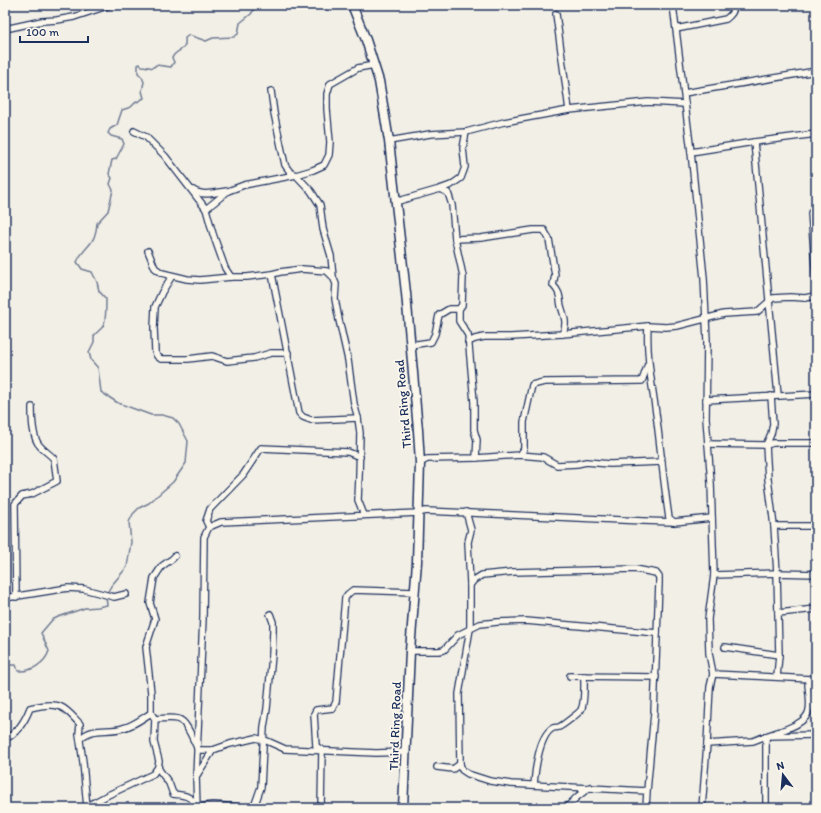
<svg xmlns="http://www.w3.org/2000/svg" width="821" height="813" viewBox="0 0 821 813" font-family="Itim,sans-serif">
  <rect width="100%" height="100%" fill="#f2efe6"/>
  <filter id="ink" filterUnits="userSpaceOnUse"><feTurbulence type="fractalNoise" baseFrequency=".025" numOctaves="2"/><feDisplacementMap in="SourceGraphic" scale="8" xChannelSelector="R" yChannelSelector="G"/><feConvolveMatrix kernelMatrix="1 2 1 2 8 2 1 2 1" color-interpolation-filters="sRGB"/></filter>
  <g filter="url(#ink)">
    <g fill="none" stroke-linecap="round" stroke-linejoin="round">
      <g stroke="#707b93" stroke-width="1.5">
        <path d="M307,5L310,7L316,6L317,5"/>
        <path d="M323,5L324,9L329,10L341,5"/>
        <path d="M107,593L111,586L127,567L131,542L129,522L133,514L139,508L149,503L173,482L186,463L188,441L179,424L173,418L162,415H151L118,403L101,392L98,368L91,360L89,352L94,342V336C96,332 101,330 103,326C106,322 106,305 106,299L99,291L97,282L92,272L82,269L77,262C84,245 95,248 97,223L108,211L113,190L110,184L112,178L109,174L112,160L116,159L124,144L122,139L111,136L108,133L110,129L117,125L122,110L131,107L135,103L144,98L142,91L144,82L142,77L138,73V65L140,64L142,66C148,66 152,70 156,65L171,67L174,62L172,58C176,48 187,53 185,38L189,35L206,41L213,38L234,37L238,34L240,23L251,14L257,5"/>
        <path d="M5,667L10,665H16L18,671C32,672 45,663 49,651L41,633L52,620L58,617L85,608L98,607L107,605L106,596"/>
      </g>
      <g stroke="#1b2f5e" stroke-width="8">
        <g id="street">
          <path d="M673,5L691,152L704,278L707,341L706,418L711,483L714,575L708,619L709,653L713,674L710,687L707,744L702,808"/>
          <path d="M556,14L569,110"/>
          <path d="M5,29L42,21L57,20L74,17L110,5"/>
          <path d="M676,29L726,19C731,15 734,12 734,5"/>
          <path d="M271,91L274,113L285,165L290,172L296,175L311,191L320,205L323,229L331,256L333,277"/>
          <path d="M684,93L816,71"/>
          <path d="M134,131L146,137L165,156L206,209L213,234L225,268L231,277"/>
          <path d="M389,141L430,134L466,132L504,122L569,110L648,102L685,104"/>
          <path d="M754,142L778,395"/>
          <path d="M691,152L754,142L816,134"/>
          <path d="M193,190C202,197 216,192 227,191"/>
          <path d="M395,202L440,189L451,185L461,178L465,167L463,148L466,132"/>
          <path d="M816,208L811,213L816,279"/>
          <path d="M206,209L228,191L244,185L296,175L313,170L324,165L329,155L330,142L327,109V94L330,84L358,68L374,65"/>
          <path d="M455,239L481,238L533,230H544L549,239L555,275L553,285C561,294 559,296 561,306C564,316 568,324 562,334"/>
          <path d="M148,251L155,268L162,273L187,279L200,280L231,277H247L272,274L280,272L302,269L327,271L333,277L336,284L335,299L339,320L348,360L354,404L358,418L360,433L359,477L358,500L364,515"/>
          <path d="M272,274L299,413L303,417L311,420L358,418"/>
          <path d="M172,276L162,292L155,307L154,328L155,352L157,356L161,359H188L212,356L227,361L254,358L271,353H288"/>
          <path d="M459,309V321L468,335L474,402V430L477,440L476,458"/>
          <path d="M648,326C646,358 653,389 657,421C661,453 664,485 669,518L674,522"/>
          <path d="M468,342L475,339L484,337H511L562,334L648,326L666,327L677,326L724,314L757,312L773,298L790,297L805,298L815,296L816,293"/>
          <path d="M410,345L431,342L435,334L439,315L449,309H459L462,305L463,276L455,239L452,205L448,193L440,189"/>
          <path d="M771,396L773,424L771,434L766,445L768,479L774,526L777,573L779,655L777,677"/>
          <path d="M706,400L816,394"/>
          <path d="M708,444L766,445L773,443H816"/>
          <path d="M520,455L524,449V422L532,385L544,382L642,381L648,364"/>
          <path d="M420,463L427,459L476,458L520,455L543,457L557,465L577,464L586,462L610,464L662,462"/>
          <path d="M466,512L471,530L468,542L470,584"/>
          <path d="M774,526H816"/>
          <path d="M209,527L206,521L210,509L243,475L261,448L348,452L360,457"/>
          <path d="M175,556L172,559L162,566L154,578L150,603L155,619L146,647L151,693V713L155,719L154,742L159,761L158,767L160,771L169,783L173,794C183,795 188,795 196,803"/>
          <path d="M714,575L777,573L816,574"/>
          <path d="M16,597L15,504L22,496L32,494L57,481L54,459C50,454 44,451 40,446C32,438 32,418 32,407"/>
          <path d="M5,598L68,588L84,589L114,597L126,594"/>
          <path d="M778,613L816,609"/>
          <path d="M725,647L779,655"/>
          <path d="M410,651H439L444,650L458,635L480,624L497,622L526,621L657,633"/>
          <path d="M713,674L812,679"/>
          <path d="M570,676L656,677"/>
          <path d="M155,719C162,719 171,717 178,719C187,721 194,742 198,750H213L230,744L256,738L267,741L285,749L376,753L406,752"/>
          <path d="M5,739C18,733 25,721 30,708C38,706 53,703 61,707C68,710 75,719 80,724L79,734L83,762L87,808"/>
          <path d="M80,739C93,726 108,733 123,728C133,726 143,718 151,713"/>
          <path d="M707,744L753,741L766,736L816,735"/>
          <path d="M437,767L453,769L460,764"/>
          <path d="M197,775L213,750"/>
          <path d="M534,785C535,771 539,735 553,728C555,727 557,728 559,727C562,726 580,712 581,710C585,703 584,685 584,676"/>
          <path d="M196,807L213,805L252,808"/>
          <path d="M88,808L91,804L108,795L153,774L158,767"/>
          <path d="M197,808L196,776L203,618L204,537L209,527L221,522L418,513L426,511L643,521L674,522L712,518"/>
          <path d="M255,808V804L261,787L264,727L267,709L272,655L273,631V622L270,614"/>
          <path d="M321,808L322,750L316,746L314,714L316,710L333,708L336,702L345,598L348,594L353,590L414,592"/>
          <path d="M566,808L577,797L590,787"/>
          <path d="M646,808L647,791L511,784L490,781L468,774L462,770L460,764L459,694L470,629V585L474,580L482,575L513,572L635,569L656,573L659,577V583L654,713L647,791"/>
          <path d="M766,808V736C779,731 807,725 809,710C811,701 808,691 808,682L812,679L816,669"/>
        </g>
      </g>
      <g stroke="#1b2f5e" stroke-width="11">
        <path id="secondary" d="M352,5L366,40L379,81L389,141L406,293L418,430L420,463L417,562L410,651L403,808"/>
      </g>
      <use href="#street" stroke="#fbf7ec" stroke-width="5.5"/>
      <use href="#secondary" stroke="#fbf7ec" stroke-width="8"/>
    </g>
  </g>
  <g text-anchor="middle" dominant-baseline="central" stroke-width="3.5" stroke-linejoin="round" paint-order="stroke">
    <g font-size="13" fill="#1b2f5e" stroke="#fbf7ec">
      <text transform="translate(403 404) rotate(-95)">Third Ring Road</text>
      <text transform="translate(395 726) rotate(-88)">Third Ring Road</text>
    </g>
  </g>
  <rect width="821" height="813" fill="none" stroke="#fbf7ec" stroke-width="20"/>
  <rect x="10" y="10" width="801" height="793" fill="none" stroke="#1b2f5e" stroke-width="1.5" filter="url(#ink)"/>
  <g transform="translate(783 775) rotate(344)" stroke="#fbf7ec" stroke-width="3" paint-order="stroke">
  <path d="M0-3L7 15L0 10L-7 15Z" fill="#1b2f5e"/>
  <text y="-6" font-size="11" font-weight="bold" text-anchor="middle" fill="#1b2f5e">N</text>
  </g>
  <path d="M20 36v6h68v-6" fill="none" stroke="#1b2f5e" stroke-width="2"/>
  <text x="26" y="36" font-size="12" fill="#1b2f5e" stroke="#fbf7ec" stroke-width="3" paint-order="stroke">100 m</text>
</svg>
